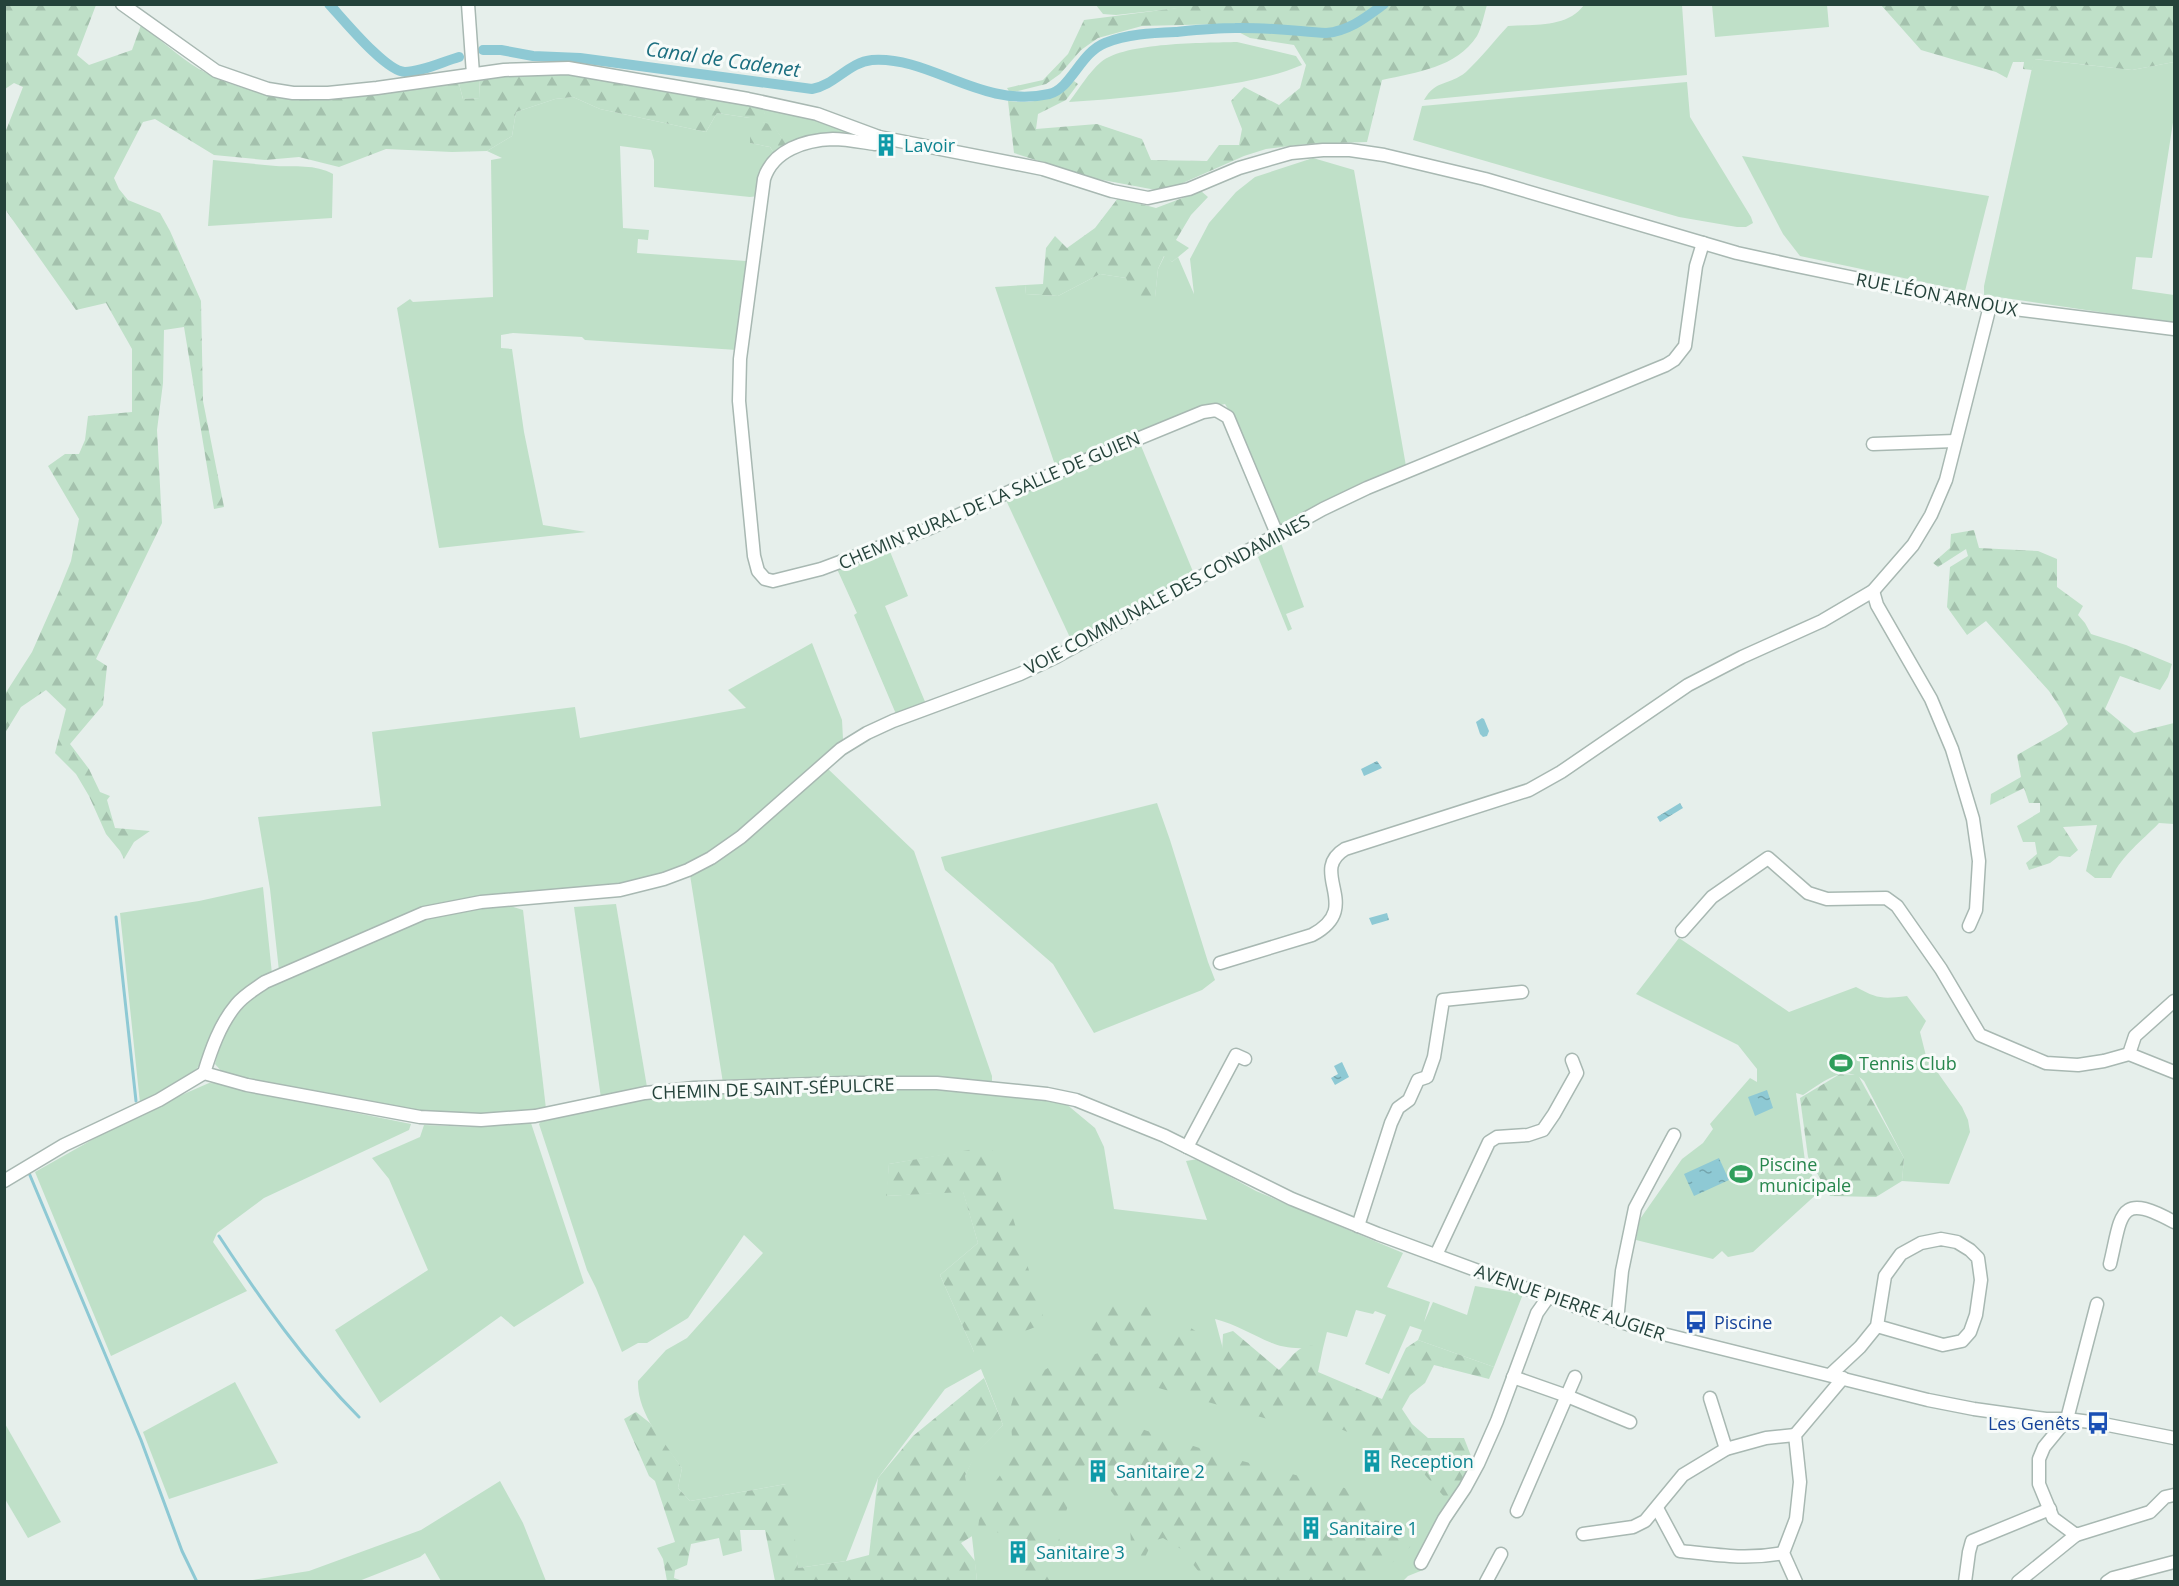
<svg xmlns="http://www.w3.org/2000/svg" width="2179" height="1586" viewBox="0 0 2179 1586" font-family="'Open Sans',sans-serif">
  <defs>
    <pattern id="forest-firs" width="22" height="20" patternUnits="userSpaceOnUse" patternTransform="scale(1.5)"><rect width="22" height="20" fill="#bfe0c8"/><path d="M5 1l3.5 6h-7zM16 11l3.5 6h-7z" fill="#a4c1ad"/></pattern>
    <pattern id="water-ripples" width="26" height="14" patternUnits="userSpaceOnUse" patternTransform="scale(1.5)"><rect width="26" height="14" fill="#8ec9d4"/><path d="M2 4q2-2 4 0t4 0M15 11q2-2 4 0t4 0" fill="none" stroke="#74a5ad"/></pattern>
  </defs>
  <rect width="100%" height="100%" fill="#e6efeb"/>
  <g fill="#bfe0c8" fill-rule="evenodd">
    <path d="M1096,5H1208L1116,15L1103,14Z"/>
    <path d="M1584,5H1682L1687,75L1424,100C1436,79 1449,86 1466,72C1481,58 1494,41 1508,26C1535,24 1567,28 1584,5Z"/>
    <path d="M1712,5H1827L1829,27L1715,37Z"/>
    <path d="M1237,42L1296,56L1302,65C1274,77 1242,82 1212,87C1164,94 1117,99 1069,102C1079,89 1089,72 1101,62C1125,42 1205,43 1237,42Z"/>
    <path d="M2034,59L2132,70L2174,62V116L2152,258L2136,257L2132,289L2174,295V323L1984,295V286Z"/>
    <path d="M479,77L480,98L463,99L458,80Z"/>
    <path d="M1687,82L1690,117L1751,217L1753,223L1746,227H1737L1679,217L1413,140L1422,106Z"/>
    <path d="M573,97L600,109L706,132L717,113L750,118V143L770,147L774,153L765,166L759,196L750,197L654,187V160L651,150L620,146L623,228L649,230L648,240L638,239L637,253L746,261L737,350L585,340L582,337L513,333L501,335V348L512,349L524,432L543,525L586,532L439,548L397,308L410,299L413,302L493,297L491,160L502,158L487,151L512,136L516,112L555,99Z"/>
    <path d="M766,107L813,118L863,136L787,146L774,127L762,122Z"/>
    <path d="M1742,156L1989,196L1965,291L1800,256L1783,234Z"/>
    <path d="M1313,158L1354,170L1406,466L1284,527L1277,523L1233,417L1225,404L1202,409L1056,468L995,287L1025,285L1026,294L1058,296L1100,274L1126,278L1155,297L1158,269L1165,255L1172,262L1178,257L1194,294L1190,259L1209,223L1236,192L1255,177Z"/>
    <path d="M213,160C234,162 255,164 276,166C295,167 315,164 333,174L332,218L208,226Z"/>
    <path d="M1139,441L1194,574L1073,644L1005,498Z"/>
    <path d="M1281,543L1304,607L1286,614L1292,629L1288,631L1258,557Z"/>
    <path d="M889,549L908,596L885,606L926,704L896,714L854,615L857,613L837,569Z"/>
    <path d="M812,643L842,720L843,739L749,822L705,855L658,876L616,886L444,902L400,916L279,971L270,889L258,817L381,806L372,732L575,707L580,738L746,708L728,690Z"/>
    <path d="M827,768L914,851L992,1076V1082L908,1078L723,1083L690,875Z"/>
    <path d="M1157,803L1170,840L1208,962L1215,980L1202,990L1094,1033L1053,964L945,870L941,857Z"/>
    <path d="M263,887L272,974L248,987L196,1070L177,1086L140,1103L120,913L199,901Z"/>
    <path d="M504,904L523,910L546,1109L507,1114L463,1116L421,1112L246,1079L223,1073L215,1064C223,1032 235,1013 260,991L417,921L442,913Z"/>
    <path d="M616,904L647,1087L601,1098L574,907Z"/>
    <path d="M1679,938L1789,1012L1856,987C1878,999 1882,999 1907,996L1926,1021L1920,1032L1926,1056L1962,1107L1968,1120L1970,1132L1949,1184L1902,1181L1904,1158L1864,1081C1844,1062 1821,1084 1803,1095L1796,1093L1805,1161L1820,1191L1753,1252L1728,1257L1722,1251L1713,1259L1636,1240L1640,1219L1682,1159L1703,1143L1713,1129L1710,1124L1750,1078L1757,1082V1069L1738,1045L1636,994Z"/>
    <path d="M209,1083L232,1084L258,1093L411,1124L409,1130L264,1198L217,1233L213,1242L247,1291L111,1356L35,1172L136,1115Z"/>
    <path d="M877,1087L990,1092L1065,1103L1095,1128L1104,1147L1114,1209L1207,1220L1186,1161L1198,1159L1256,1191L1403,1253L1387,1287L1430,1302L1424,1322L1433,1302L1467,1315L1475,1286L1523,1294L1494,1367L1418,1340L1422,1330L1410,1326L1389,1374L1365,1364L1386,1315L1375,1311L1373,1314L1356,1310L1347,1337L1327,1332L1323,1348C1306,1348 1288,1350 1272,1343C1252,1335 1236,1324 1215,1319L1228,1368L1422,1461L1447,1489L1458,1510L1423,1570L1408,1576L1403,1581H977L965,1476L975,1454L1003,1425L981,1369L945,1389L878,1478L846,1561L798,1568L786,1484L690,1501L678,1488L682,1468C664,1443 637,1414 638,1381L666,1350L687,1338L763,1253L744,1235L688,1318L647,1343H638L622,1352L596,1288L587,1270L539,1124L544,1118L648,1097L699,1093ZM991,1147L974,1352L940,1275L978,1243L963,1191L887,1196L889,1164Z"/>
    <path d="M531,1123L584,1283L514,1327L501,1316L380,1403L335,1330L428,1270L389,1179L372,1158L420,1137L424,1125L474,1127Z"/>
    <path d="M235,1382L278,1463L169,1499L143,1432Z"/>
    <path d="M4,1422L61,1522L28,1538L5,1499Z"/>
    <path d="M500,1481L523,1523L546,1581H441L425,1553L420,1557L359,1581H246L309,1571L421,1530Z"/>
  </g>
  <g fill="url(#forest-firs)">
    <path d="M1208,4L1487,5C1484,14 1482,27 1477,36C1456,68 1417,72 1382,80L1367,142L1306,144L1266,149L1244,156L1176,186L1156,190L1092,178L1014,153L1008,101C1036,105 1053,98 1074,81L1078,84L1066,100L1038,114L1036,129L1097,124L1142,139L1151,160L1207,161L1219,145H1239L1242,129L1231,101L1244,87L1279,105L1300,88L1306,65L1294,45L1250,38L1223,24L1142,26L1098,38L1081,50L1060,74L1046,84L1010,93L1007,88L1043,80L1068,54L1084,20Z"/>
    <path d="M5,5H96L77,55L89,65L132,50L141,25C160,39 179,57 199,69C282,116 369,95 458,80L463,99L480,98L479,77L566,74L766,107L763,122L774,126L787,146L774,153L770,147L750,143V118L717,113L706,132L600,109L573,97L555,99L516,112L512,136L487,151L452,152L386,149L339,167L299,157L265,160L214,155L155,119L143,122L114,178L119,189L128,200L160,213L170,231L201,301L203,401L224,507L214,509L184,327L164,330L163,383L157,430L162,523L96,659L107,666L103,705L70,744L89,769L100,792L110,796L107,800L115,828L150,831L134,842L124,859L120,851L106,834L89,796L76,774L55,753L66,709L46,690L21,707L5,733V694L32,652L59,591L71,561L79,519L48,466L65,454H79L85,440L88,416L132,412V349L106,303L76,310L5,209V133L23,87L14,83L5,89Z"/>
    <path d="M1881,5H2174V62L2132,70L2035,59L2032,70L2023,69L2024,62H2013L2007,78L1996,72L1921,50Z"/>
    <path d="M1201,191L1208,197L1191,215L1176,240L1189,248L1172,262L1164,256L1158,269L1155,298L1136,299L1126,278L1100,274L1058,296L1026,294L1025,285L1043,284L1046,248L1055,236L1067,248L1095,228L1118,198L1156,208Z"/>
    <path d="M1974,530L1979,548L2038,551L2057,559V587L2083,606L2078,615L2085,623L2091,634L2126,645L2172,664L2168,677L2160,690L2120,676L2105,709L2134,733L2174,723V824L2159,823C2140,843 2124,853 2111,878H2095L2086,871L2097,825L2063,827L2078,850L2070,857L2059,856L2050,863L2029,870L2026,863L2037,854L2035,842H2023L2017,826L2040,812V803H2029L2024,788L1990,805L1991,794L2021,777L2017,755L2061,730L2068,724L2061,709L2049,691L1986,621L1967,635L1947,607L1950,567L1968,556L1966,549L1938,567L1933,563L1950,548L1951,534Z"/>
    <path d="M1840,1074L1858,1075L1904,1158L1902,1181L1876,1197L1830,1196L1808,1157L1800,1098Z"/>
    <path d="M991,1146L1045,1323L974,1352L940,1275L978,1243L963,1192L886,1196L889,1164Z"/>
    <path d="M1123,1302L1148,1307L1159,1317L1151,1349L1170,1335L1182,1322L1197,1332L1206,1355L1221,1370L1223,1334L1233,1331L1279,1370C1295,1355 1299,1340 1323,1348L1318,1372L1382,1399L1406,1348L1418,1340L1494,1367L1489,1379L1434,1365L1425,1383L1410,1395L1402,1409L1412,1424L1428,1438H1464L1473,1461L1458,1490L1447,1500L1411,1459L1289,1407L1278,1422L1148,1385L1117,1421L1227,1457L1364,1493L1368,1520L1396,1522L1426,1532L1395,1561L1373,1572L1369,1581H1206L1181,1549L1163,1538L1153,1541L1144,1559L1131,1545L1130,1524L1121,1505L1088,1459L1075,1482L1066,1512H1042L1028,1523L1035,1532L1059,1538L1062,1554L1055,1578L1056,1581H1023L1014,1536L978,1528L981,1506L995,1482L1010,1462L1012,1437L1010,1409L1017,1385L1048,1368L1112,1349L1106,1334L1078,1327L1098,1311Z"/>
    <path d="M984,1378L1003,1425L976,1454L965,1476L977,1533L961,1543L975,1561L977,1581H775L765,1530H740L742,1551L723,1556L719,1538L691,1544L687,1565L675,1570L674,1578L683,1581H667L663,1559L657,1548L675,1542L655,1481L649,1476L624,1419L636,1412L650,1423L682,1468L678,1488L690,1501L786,1484L789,1481L798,1568L846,1561L869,1555L878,1478L913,1436Z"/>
  </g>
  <g fill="url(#water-ripples)">
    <path d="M1482,718L1484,719L1489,731L1487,736L1483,737L1480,734L1476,722Z"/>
    <path d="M1377,761L1382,768L1364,776L1361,769Z"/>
    <path d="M1680,803L1683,808L1660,822L1657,817Z"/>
    <path d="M1387,913L1389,920L1372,925L1369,918Z"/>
    <path d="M1342,1062L1349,1077L1335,1085L1331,1078L1338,1074L1334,1066Z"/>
    <path d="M1767,1090L1773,1108L1755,1116L1748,1097Z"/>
    <path d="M1719,1158L1729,1180L1694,1196L1684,1174Z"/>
  </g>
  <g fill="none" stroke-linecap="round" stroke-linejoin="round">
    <g stroke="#8ec9d4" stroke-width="3">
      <path d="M116,917L136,1101"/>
      <path d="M29,1173L141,1440L182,1551L197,1582"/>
      <path d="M219,1236C261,1300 305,1363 359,1417"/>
    </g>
    <g stroke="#8ec9d4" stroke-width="10">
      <path d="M329,4C343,19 386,72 405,72C422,72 442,62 459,57"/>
      <path d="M483,50H501L533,56L580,58L812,89C835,85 849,62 872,60C932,56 980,109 1049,94C1071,89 1080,53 1105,43C1127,34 1152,33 1176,32C1196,30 1215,28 1235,28C1265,27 1296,31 1326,33C1349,31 1365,18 1384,4"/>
    </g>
    <g stroke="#a8b8b2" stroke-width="15">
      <g id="street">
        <path d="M122,4L216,71L268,89L293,93H328L377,88L504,70L568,68L748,99L817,114L879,137L1043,169L1112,191L1148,198L1189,189L1239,168L1291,153L1323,150H1350L1384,155L1485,179L1737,253L1787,264L1990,306L2174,329"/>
        <path d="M468,4L473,74"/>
        <path d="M879,137L875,144C861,142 846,139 833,139C805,140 773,150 764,179L740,359L739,401L754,556L758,571L765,579L773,581L821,569L928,529L1011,491L1203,412L1216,410L1228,417L1277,534"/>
        <path d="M1873,444L1955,441"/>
        <path d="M1873,591L1877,605L1931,699L1952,749L1973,819L1979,861L1976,910L1969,926"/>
        <path d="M1682,931L1712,897L1768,858L1808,893L1827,899L1886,898L1897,906L1941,969L1980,1035L2046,1063L2078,1065L2104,1061L2129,1054"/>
        <path d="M1220,963L1312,935C1365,907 1307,872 1345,849L1529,790L1561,772L1688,685L1742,657L1822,621L1873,591L1913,545L1931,515L1946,480L1990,306"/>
        <path d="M2129,1054L2135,1036L2174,1001"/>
        <path d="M2129,1054L2174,1072"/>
        <path d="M204,1073L247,1085L420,1117L481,1120L535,1116L645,1093L694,1088L847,1083H937L1047,1094L1076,1100L1165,1136L1292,1199L1378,1234L1568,1304L1639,1328L1928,1400L1974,1409L2046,1419H2067L2098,1423L2174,1438"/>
        <path d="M204,1073C211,1050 220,1024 236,1005C244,995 255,989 265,982L424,913L481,902L620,890L664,879L688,870L711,858L741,837L841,749L867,733L893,721L1020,674L1056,657L1323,509L1367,488L1666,365L1674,360L1685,346L1696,266L1703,243"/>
        <path d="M1187,1147L1236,1055L1245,1059"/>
        <path d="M4,1181L64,1145L159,1100L204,1073"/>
        <path d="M1358,1226L1391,1123L1398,1108L1409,1100L1418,1080L1427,1077L1434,1057L1443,1000L1522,992"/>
        <path d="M1436,1255L1489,1142L1497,1137L1528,1135L1543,1130L1554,1114L1577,1073L1572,1060"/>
        <path d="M2110,1264C2122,1214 2118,1191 2174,1222"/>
        <path d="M2097,1304L2067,1419L2044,1447L2039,1459V1484L2053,1518L2076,1535L2150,1512L2165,1497L2174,1495"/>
        <path d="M1617,1321L1622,1271L1635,1208L1674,1135"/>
        <path d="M1830,1375L1860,1347L1877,1326L1885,1276L1901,1254L1921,1243L1941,1239L1957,1242L1970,1250L1978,1258L1981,1280L1976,1315L1970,1332L1962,1341L1943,1345L1877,1326"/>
        <path d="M1513,1377L1567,1396L1630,1422"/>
        <path d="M1710,1398L1726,1449"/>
        <path d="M1657,1508L1680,1551C1717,1555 1746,1560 1783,1553"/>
        <path d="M1517,1511L1575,1377"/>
        <path d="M1583,1534L1633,1527L1645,1521L1683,1475L1726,1449L1766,1438L1795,1435"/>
        <path d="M1421,1563L1444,1519L1465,1488L1478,1464L1497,1421L1537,1313L1549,1296"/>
        <path d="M1486,1582L1501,1554"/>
        <path d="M1796,1582L1783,1553L1796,1519L1800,1482L1795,1435L1843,1378"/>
        <path d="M1965,1582L1969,1552L1972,1541L2050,1509"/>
        <path d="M2018,1582L2076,1535"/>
        <path d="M2107,1582L2113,1578L2174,1562"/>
      </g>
    </g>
    <use href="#street" stroke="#fff" stroke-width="12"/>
  </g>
  <defs>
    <g id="building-bare" transform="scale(1.8)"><path d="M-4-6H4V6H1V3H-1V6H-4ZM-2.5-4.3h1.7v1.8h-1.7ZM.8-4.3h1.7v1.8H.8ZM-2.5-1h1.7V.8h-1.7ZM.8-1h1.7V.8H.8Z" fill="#0f9aa8" stroke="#f7fbf9" stroke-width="2.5" paint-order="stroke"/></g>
    <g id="stadium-bare" transform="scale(1.8)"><path d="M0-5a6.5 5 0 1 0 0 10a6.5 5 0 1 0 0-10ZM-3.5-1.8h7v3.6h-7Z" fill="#2e9e5b" stroke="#f7fbf9" stroke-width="2.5" paint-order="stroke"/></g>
    <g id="bus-bare" transform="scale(1.8)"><path d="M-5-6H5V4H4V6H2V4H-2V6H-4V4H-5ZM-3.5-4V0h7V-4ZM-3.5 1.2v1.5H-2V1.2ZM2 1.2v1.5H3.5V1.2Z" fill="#1a4fb4" stroke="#f7fbf9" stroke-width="2.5" paint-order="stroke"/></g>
  </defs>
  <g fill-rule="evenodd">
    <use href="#building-bare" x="886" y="145"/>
    <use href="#stadium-bare" x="1841" y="1063"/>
    <use href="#stadium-bare" x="1741" y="1174"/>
    <use href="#bus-bare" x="1696" y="1322"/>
    <use href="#bus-bare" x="2098" y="1423"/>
    <use href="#building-bare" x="1372" y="1461"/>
    <use href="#building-bare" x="1098" y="1471"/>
    <use href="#building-bare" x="1311" y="1528"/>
    <use href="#building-bare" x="1018" y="1552"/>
  </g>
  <g text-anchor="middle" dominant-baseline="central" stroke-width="6" stroke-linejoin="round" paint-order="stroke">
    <g font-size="18" fill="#0d838f" stroke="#f7fbf9" text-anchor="start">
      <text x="904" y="145">Lavoir</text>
      <text x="1390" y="1461">Reception</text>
      <text x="1116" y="1471">Sanitaire 2</text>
      <text x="1329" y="1528">Sanitaire 1</text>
      <text x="1036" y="1552">Sanitaire 3</text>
    </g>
    <g font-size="18" fill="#24423a" stroke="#f7fbf9">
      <text transform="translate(1937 294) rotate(11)">RUE LÉON ARNOUX</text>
      <text transform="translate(989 500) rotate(-23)">CHEMIN RURAL DE LA SALLE DE GUIEN</text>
      <text transform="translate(1167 594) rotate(-28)">VOIE COMMUNALE DES CONDAMINES</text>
      <text transform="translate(773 1088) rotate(-2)">CHEMIN DE SAINT-SÉPULCRE</text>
      <text transform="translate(1570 1302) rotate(19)">AVENUE PIERRE AUGIER</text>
    </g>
    <g font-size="18" fill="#27864d" stroke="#f7fbf9" text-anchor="start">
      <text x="1859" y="1063">Tennis Club</text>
      <text x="1759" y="1164">Piscine<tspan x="1759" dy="21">municipale</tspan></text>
    </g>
    <g font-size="18" fill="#164399" stroke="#f7fbf9" text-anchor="start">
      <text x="1714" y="1322">Piscine</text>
      <text x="2080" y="1423" text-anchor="end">Les Genêts</text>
    </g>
    <g font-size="20" font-style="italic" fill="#1c6f80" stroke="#f7fbf9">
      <text transform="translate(723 59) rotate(8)">Canal de Cadenet</text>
    </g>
  </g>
  <rect width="2179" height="1586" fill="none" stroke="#24423a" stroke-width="12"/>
</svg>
